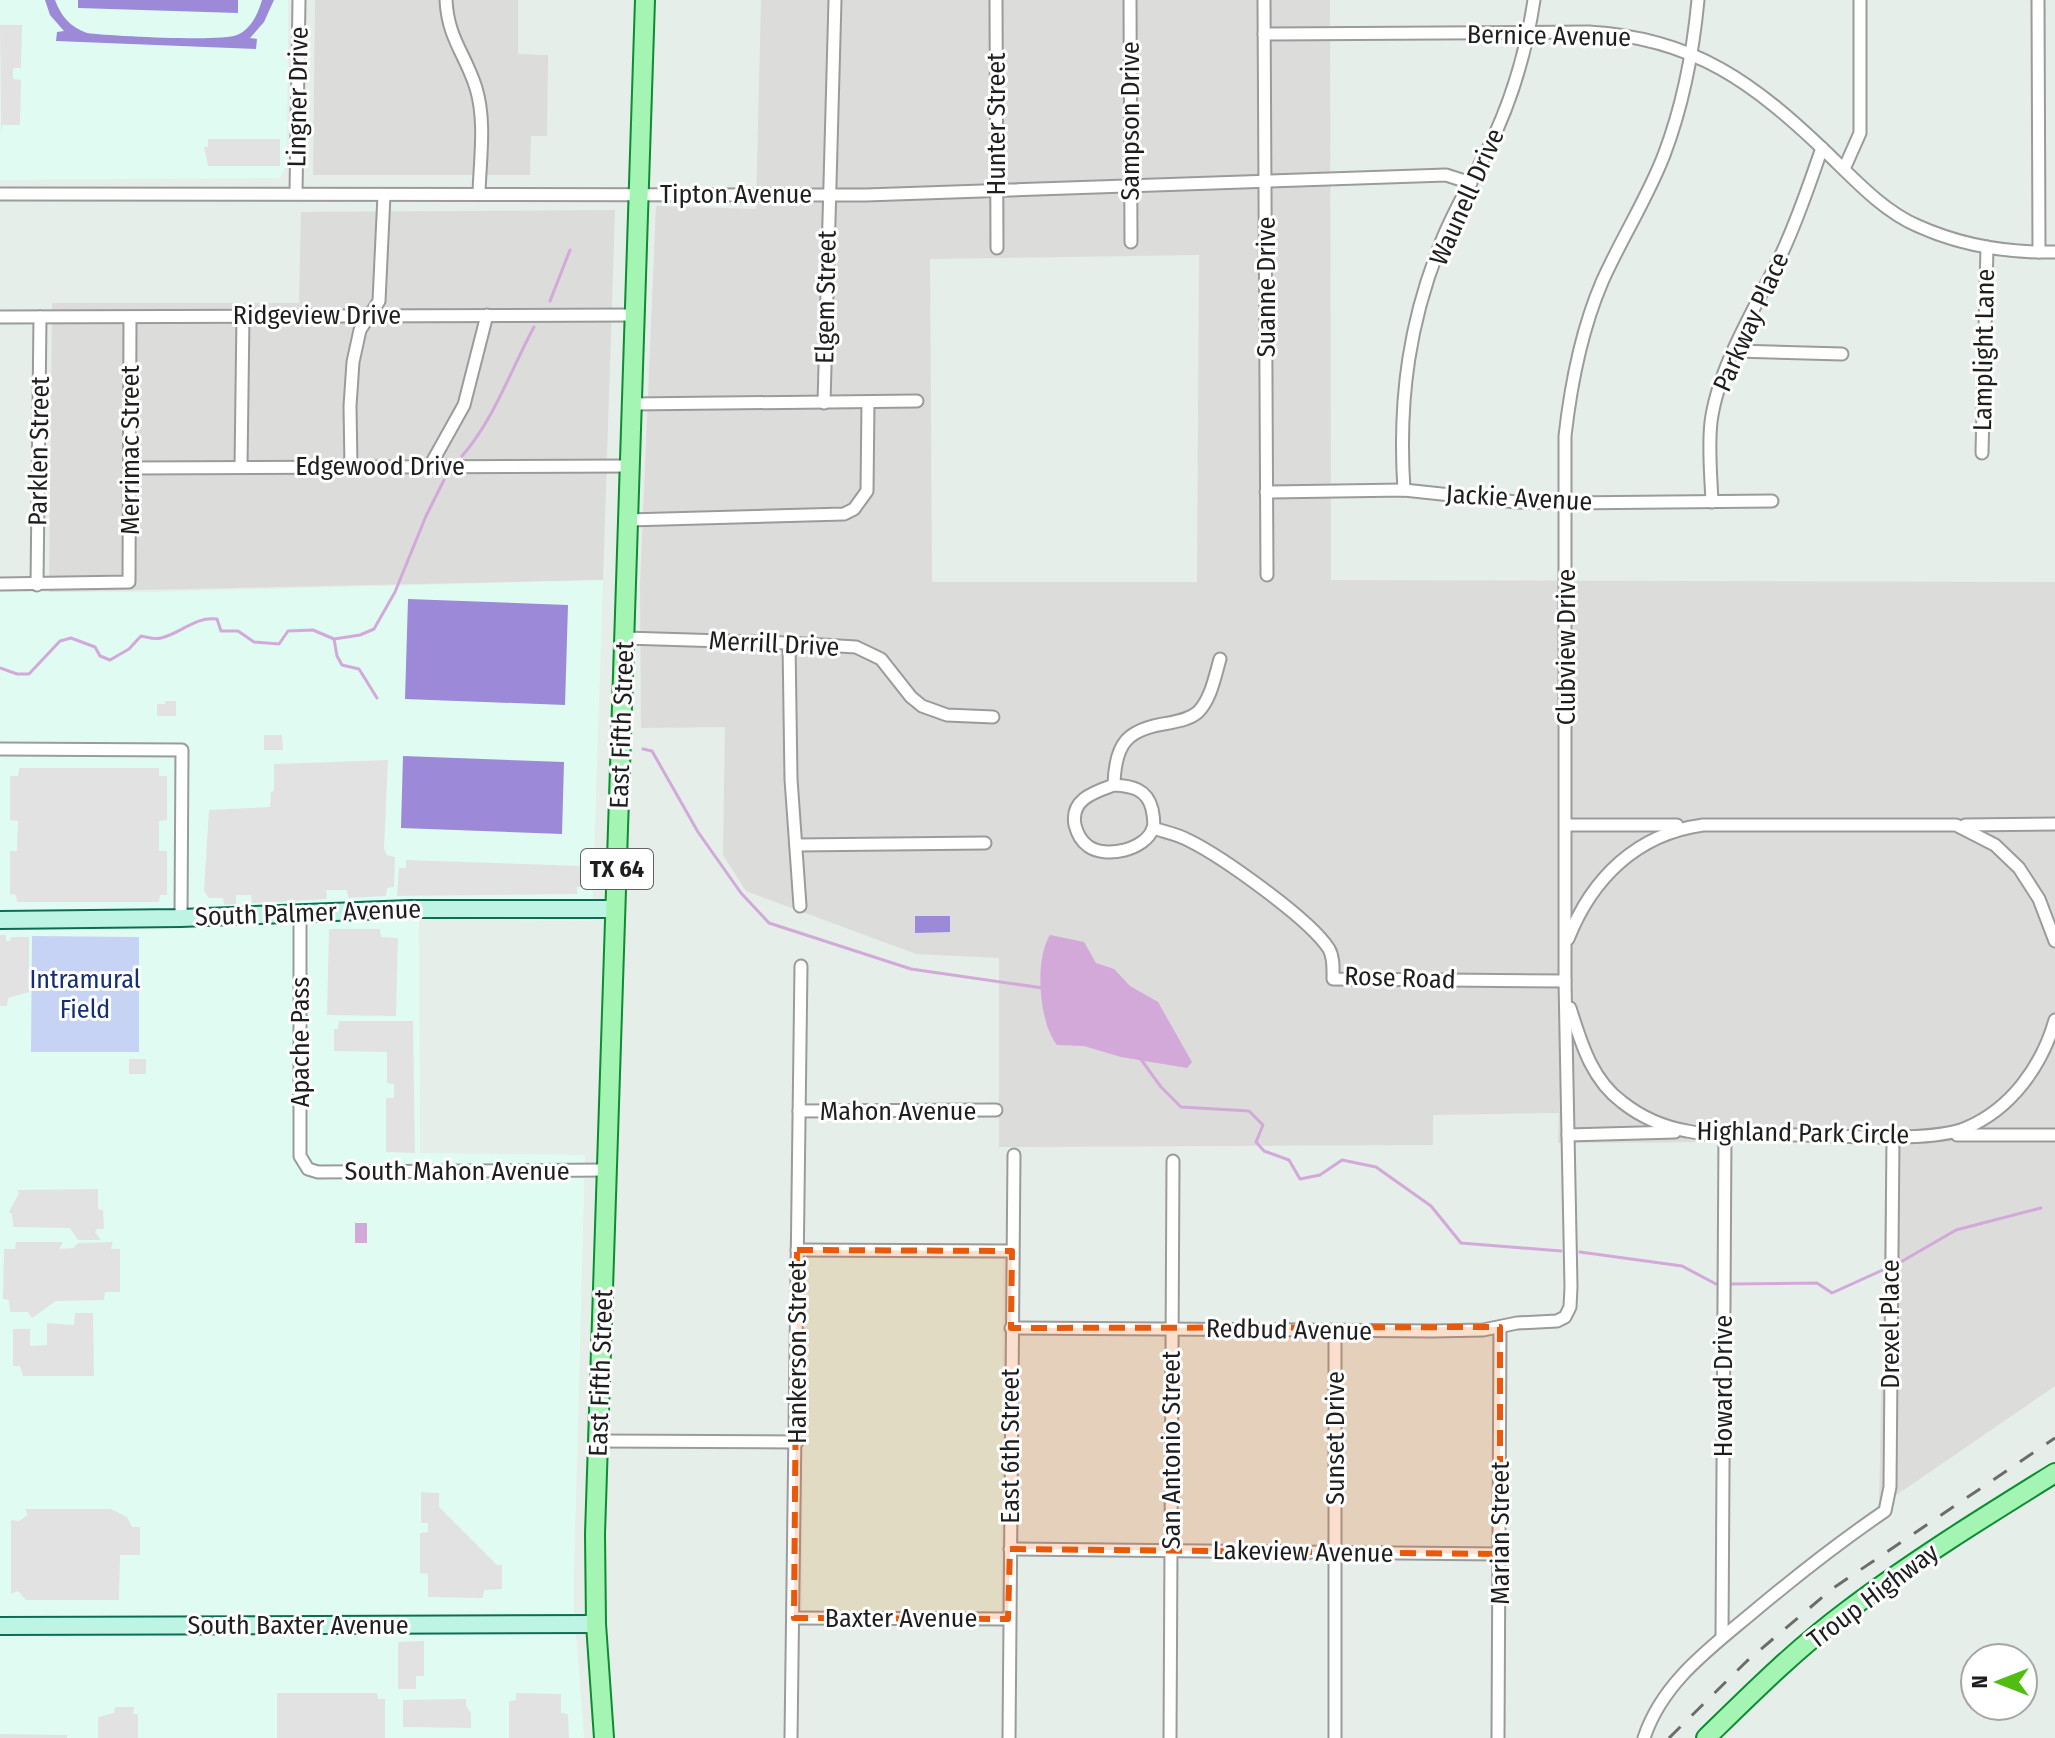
<svg xmlns="http://www.w3.org/2000/svg" width="2055" height="1738" viewBox="0 0 2055 1738" font-family="'Fira Sans Condensed',sans-serif">
  <rect width="100%" height="100%" fill="#e5eee8"/>
  <g fill="#dcdcdb" fill-rule="evenodd">
    <path d="M315,0H518V54L548,55L547,136H531L530,175H313Z"/>
    <path d="M761,0H1330L1331,580L2055,582V1386L1879,1507L1886,1141L1558,1143L1559,1113L1433,1115V1145L999,1147V958L916,954L746,891L723,855L725,727L641,728L640,585L656,206L756,209ZM1199,255L1197,582H932L930,259Z"/>
    <path d="M615,210L603,580L49,592L52,303H299L301,212Z"/>
  </g>
  <g fill="#e0fcf2">
    <path d="M0,0H288L287,165L280,178L0,180Z"/>
    <path d="M603,580L592,921L419,919L420,1153L585,1155L574,1576V1608L584,1738H0V592H156Z"/>
    <path d="M804,1258L1003,1259L1001,1612L802,1611Z"/>
  </g>
  <path fill="#c6d3f5" d="M32,936L139,937V1052H31Z"/>
  <g fill="#9c89d7">
    <path d="M45,0H55C61,16 70,27 87,33C109,36 222,42 237,35C251,29 258,14 262,0H274L264,22L250,38L257,39L256,49L56,41L57,32L64,31L50,15Z"/>
    <path d="M78,0H238V13L78,8Z"/>
    <path d="M408,599L568,605L565,705L405,699Z"/>
    <path d="M403,756L564,762L562,834L401,828Z"/>
    <path d="M915,916H950V932L915,933Z"/>
  </g>
  <g fill="#e2e2e2">
    <path d="M0,25H22L21,68H13V79L21,80L20,125H2L1,133Z"/>
    <path d="M208,139H280V166H208L204,147H208Z"/>
    <path d="M165,701H176V716H157V704H165Z"/>
    <path d="M264,735H282L283,750H264Z"/>
    <path d="M388,760L384,849L387,855L395,857L394,887L387,888L386,896L348,898L347,890H326L327,899L252,903L251,895H236V904L224,905L223,898H209L204,891L209,810L270,807L271,792L274,791V764Z"/>
    <path d="M19,768H159V776H167V820L159,821V851H167V895H160L159,902H17L16,895L10,894V851H17L18,821L10,820V776H18Z"/>
    <path d="M406,860L585,866V887H577V894L397,896L399,868H406Z"/>
    <path d="M329,929H380L381,937L398,938L396,1016L327,1015Z"/>
    <path d="M0,935H6V941H10L11,937H29V992L8,998L7,1006H0Z"/>
    <path d="M339,1021H413L415,1153L386,1152V1098H394V1084L387,1083V1052L334,1051V1029H338Z"/>
    <rect x="129" y="1059" width="17" height="15"/>
    <path d="M98,1189V1209L103,1210L104,1229H97L95,1232L101,1240H78L70,1228L13,1227L12,1214L9,1212L19,1193L17,1190Z"/>
    <path d="M16,1242H63L59,1249L73,1248L78,1243L113,1242L111,1249H120V1292H105L104,1300L56,1301L32,1318L28,1312H10L9,1300L3,1299L4,1249H15Z"/>
    <path d="M75,1313H93L94,1376H23L20,1366H13V1329H30V1346L47,1345V1323L74,1325Z"/>
    <path d="M421,1492L439,1493V1507L497,1565H502V1589L484,1590L483,1598L428,1597V1574L420,1573V1533L428,1532V1523H421Z"/>
    <path d="M25,1509H111L127,1517L132,1527H140V1555H120L119,1600H26L18,1591L11,1594V1520L19,1521L28,1515Z"/>
    <path d="M424,1641V1676H416V1689H398V1642Z"/>
    <path d="M277,1693H377L378,1699H385V1738H277Z"/>
    <path d="M516,1693L561,1694V1713L568,1714L569,1738H509V1701L516,1700Z"/>
    <path d="M466,1699V1706L471,1713V1728L403,1727V1700Z"/>
    <path d="M115,1707H134L133,1714H138V1738H98V1717L114,1713Z"/>
    <path d="M0,1734L67,1735V1738H0Z"/>
  </g>
  <g fill="#d2a9d9">
    <path d="M1050,935L1084,942L1096,963L1114,969L1130,986L1158,1002L1192,1062L1187,1068L1121,1057L1084,1046L1057,1045C1039,1023 1034,960 1050,935Z"/>
    <rect x="355" y="1223" width="12" height="20"/>
  </g>
  <g fill="none" stroke-linecap="round" stroke-linejoin="round">
    <g stroke="#d2a9d9" stroke-width="3">
      <path d="M550,301L570,250"/>
      <path d="M462,456C494,420 511,369 534,327"/>
      <path d="M334,639L337,656L342,665L359,669L377,698"/>
      <path d="M0,668L17,674H29L60,641L71,638L95,647L100,656L110,660L129,649L141,636C147,637 155,640 161,638C180,634 195,616 217,619L221,631H238L254,642L279,644L288,631L313,630L334,639L360,635L374,629L395,592L426,516L444,480"/>
      <path d="M643,749L652,751L698,832L741,893L769,923L911,969L1043,988"/>
      <path d="M1140,1058L1161,1087L1181,1107L1249,1111L1263,1125L1256,1142L1264,1151L1289,1160L1300,1179L1320,1175L1342,1160L1376,1167L1431,1206L1461,1243L1561,1251"/>
      <path d="M1580,1252L1682,1266L1716,1284"/>
      <path d="M1899,1263L1956,1230L2041,1208"/>
      <path d="M1730,1284L1817,1283L1832,1293L1885,1269"/>
    </g>
    <g stroke="#9b9b9b" stroke-width="15">
      <g id="street">
        <path d="M446,0C448,39 465,53 476,88C486,121 480,159 479,193"/>
        <path d="M996,0L997,248"/>
        <path d="M1130,0L1131,242"/>
        <path d="M1264,0L1267,575"/>
        <path d="M2038,0L2039,252"/>
        <path d="M1264,34L1589,32C1694,38 1754,83 1827,153C1854,179 1883,211 1918,226C1960,245 2009,253 2055,252"/>
        <path d="M1844,169L1860,133V0"/>
        <path d="M296,193L299,0"/>
        <path d="M0,194L866,195L1446,175L1471,183"/>
        <path d="M0,317L635,315"/>
        <path d="M1735,351L1842,354"/>
        <path d="M824,403L835,0"/>
        <path d="M632,404L917,401"/>
        <path d="M1982,453L1987,247"/>
        <path d="M430,466L464,405L487,315"/>
        <path d="M241,467L243,315"/>
        <path d="M351,467L350,406L353,362L360,330L379,301L384,195"/>
        <path d="M130,468L630,466"/>
        <path d="M1404,490C1398,399 1409,318 1445,233C1457,205 1473,178 1487,151C1511,103 1526,53 1534,0"/>
        <path d="M1266,492L1404,490L1516,502L1566,503L1772,501"/>
        <path d="M1712,502C1711,476 1708,449 1711,422C1718,367 1756,307 1780,257C1797,222 1809,185 1822,148"/>
        <path d="M628,520L844,514L854,509L867,491L868,402"/>
        <path d="M0,584L129,582L130,317"/>
        <path d="M37,585L40,317"/>
        <path d="M625,638L789,643L856,647L881,659L911,697L922,706L947,715L993,717"/>
        <path d="M789,643L791,779L800,906"/>
        <path d="M0,749L182,750L181,918"/>
        <path d="M1114,785C1132,786 1147,789 1152,809C1153,815 1155,822 1153,828C1146,850 1105,859 1088,846C1081,841 1077,833 1075,825C1070,799 1095,792 1114,785C1115,743 1127,729 1169,723C1179,721 1190,719 1198,712C1211,699 1215,676 1220,659"/>
        <path d="M1566,825H1677"/>
        <path d="M1965,825L2055,824"/>
        <path d="M1153,828C1165,832 1177,834 1188,840C1221,856 1310,919 1329,949C1334,958 1333,969 1333,979L1565,981"/>
        <path d="M796,845L985,843"/>
        <path d="M300,913V1156L308,1169L318,1172L607,1170"/>
        <path d="M1568,939C1592,878 1637,834 1703,825H1956L1995,845L2019,868L2039,899L2055,941"/>
        <path d="M1570,1008C1581,1042 1591,1079 1622,1102C1641,1117 1664,1127 1687,1131C1722,1138 1761,1134 1797,1135C1838,1135 1931,1143 1966,1128C2011,1109 2042,1066 2055,1020"/>
        <path d="M799,1111L996,1110"/>
        <path d="M1568,1135L1675,1132"/>
        <path d="M1957,1135H2055"/>
        <path d="M797,1250L1012,1251"/>
        <path d="M1011,1328L1433,1331L1483,1330L1517,1323L1557,1321L1565,1317L1570,1307L1571,1287L1565,981V436C1571,383 1581,331 1602,282C1621,239 1647,199 1664,155C1683,105 1693,53 1698,0"/>
        <path d="M599,1441L797,1442"/>
        <path d="M1010,1549L1500,1554"/>
        <path d="M794,1618L1008,1619"/>
        <path d="M1722,1637L1725,1134"/>
        <path d="M791,1738L801,966"/>
        <path d="M1009,1738L1014,1155"/>
        <path d="M1170,1738L1173,1161"/>
        <path d="M1335,1738V1331"/>
        <path d="M1498,1738L1500,1327"/>
        <path d="M1644,1738C1662,1683 1709,1649 1752,1613C1795,1577 1838,1543 1885,1511L1890,1487L1893,1136"/>
      </g>
    </g>
    <g stroke="#0d6d54" stroke-width="20">
      <g id="secondary">
        <path d="M0,920L181,918L410,909H615"/>
        <path d="M0,1626L596,1624"/>
      </g>
    </g>
    <g stroke="#0c8d32" stroke-width="22">
      <g id="primary">
        <path d="M604,1738L596,1624L595,1534L645,0"/>
        <path d="M1706,1738C1751,1694 1796,1649 1847,1611C1913,1561 1984,1517 2055,1473"/>
      </g>
    </g>
    <use href="#street" stroke="#fff" stroke-width="11"/>
    <use href="#secondary" stroke="#bdf4e3" stroke-width="16"/>
    <use href="#primary" stroke="#a4f4b4" stroke-width="18"/>
    <path stroke="#6c6c6c" stroke-width="3" stroke-dasharray="16 16" stroke-linecap="butt" d="M1669,1738L1747,1661L1832,1589L2055,1438"/>
  </g>
  <path fill="#e8590c" fill-opacity="0.2" stroke="#e8590c" stroke-width="6" stroke-dasharray="16 10" stroke-linejoin="round" d="M797,1250L1012,1251L1011,1328L1500,1327V1554L1010,1549L1008,1619L794,1618Z"/>
  <g text-anchor="middle" dominant-baseline="central" stroke-width="6" stroke-linejoin="round" paint-order="stroke">
    <rect fill="#fff" stroke="#626262" stroke-width="2" x="581" y="849" width="72" height="40" rx="6"/>
    <g font-size="24" font-weight="bold" fill="#1e1e1e">
      <text x="617" y="869">TX 64</text>
    </g>
    <g font-size="26" fill="#1e1e1e" stroke="#fff">
      <text transform="translate(1549 36) rotate(1)">Bernice Avenue</text>
      <text transform="translate(298 97) rotate(-89)">Lingner Drive</text>
      <text transform="translate(1130 121) rotate(-90)">Sampson Drive</text>
      <text transform="translate(996 124) rotate(-90)">Hunter Street</text>
      <text x="736" y="194">Tipton Avenue</text>
      <text transform="translate(1467 197) rotate(-66)">Waunell Drive</text>
      <text transform="translate(1266 287) rotate(-90)">Suanne Drive</text>
      <text transform="translate(826 297) rotate(-89)">Elgem Street</text>
      <text x="317" y="315">Ridgeview Drive</text>
      <text transform="translate(1751 322) rotate(-66)">Parkway Place</text>
      <text transform="translate(1984 350) rotate(-89)">Lamplight Lane</text>
      <text transform="translate(130 450) rotate(-90)">Merrimac Street</text>
      <text transform="translate(39 451) rotate(-89)">Parklen Street</text>
      <text x="380" y="466">Edgewood Drive</text>
      <text transform="translate(1519 498) rotate(3)">Jackie Avenue</text>
      <text transform="translate(774 644) rotate(3)">Merrill Drive</text>
      <text transform="translate(1566 647) rotate(-90)">Clubview Drive</text>
      <text transform="translate(622 725) rotate(-88)">East Fifth Street</text>
      <text transform="translate(308 913) rotate(-2)">South Palmer Avenue</text>
      <text transform="translate(1400 978) rotate(2)">Rose Road</text>
      <text transform="translate(300 1042) rotate(-90)">Apache Pass</text>
      <text x="898" y="1111">Mahon Avenue</text>
      <text transform="translate(1803 1133) rotate(1)">Highland Park Circle</text>
      <text x="457" y="1171">South Mahon Avenue</text>
      <text transform="translate(1890 1324) rotate(-90)">Drexel Place</text>
      <text transform="translate(1289 1330) rotate(1)">Redbud Avenue</text>
      <text transform="translate(797 1352) rotate(-90)">Hankerson Street</text>
      <text transform="translate(601 1373) rotate(-88)">East Fifth Street</text>
      <text transform="translate(1723 1386) rotate(-90)">Howard Drive</text>
      <text transform="translate(1335 1438) rotate(-90)">Sunset Drive</text>
      <text transform="translate(1010 1446) rotate(-90)">East 6th Street</text>
      <text transform="translate(1171 1450) rotate(-90)">San Antonio Street</text>
      <text transform="translate(1500 1533) rotate(-90)">Marian Street</text>
      <text transform="translate(1303 1552) rotate(1)">Lakeview Avenue</text>
      <text transform="translate(1873 1596) rotate(-37)">Troup Highway</text>
      <text x="901" y="1618">Baxter Avenue</text>
      <text x="298" y="1625">South Baxter Avenue</text>
    </g>
    <g font-size="26" fill="#143074" stroke="#fff">
      <text x="85" y="979">Intramural<tspan x="85" dy="30">Field</tspan></text>
    </g>
  </g>
  <g transform="translate(1999 1682) rotate(270)"><circle r="38" fill="#ffffff" stroke="#a5a5a5" stroke-width="2"/>
  <path d="M0-6L14 30L0 20L-14 30Z" fill="#50bd10"/>
  <text y="-12" font-size="22" font-weight="bold" text-anchor="middle" fill="#1e1e1e">N</text>
  </g>
</svg>
